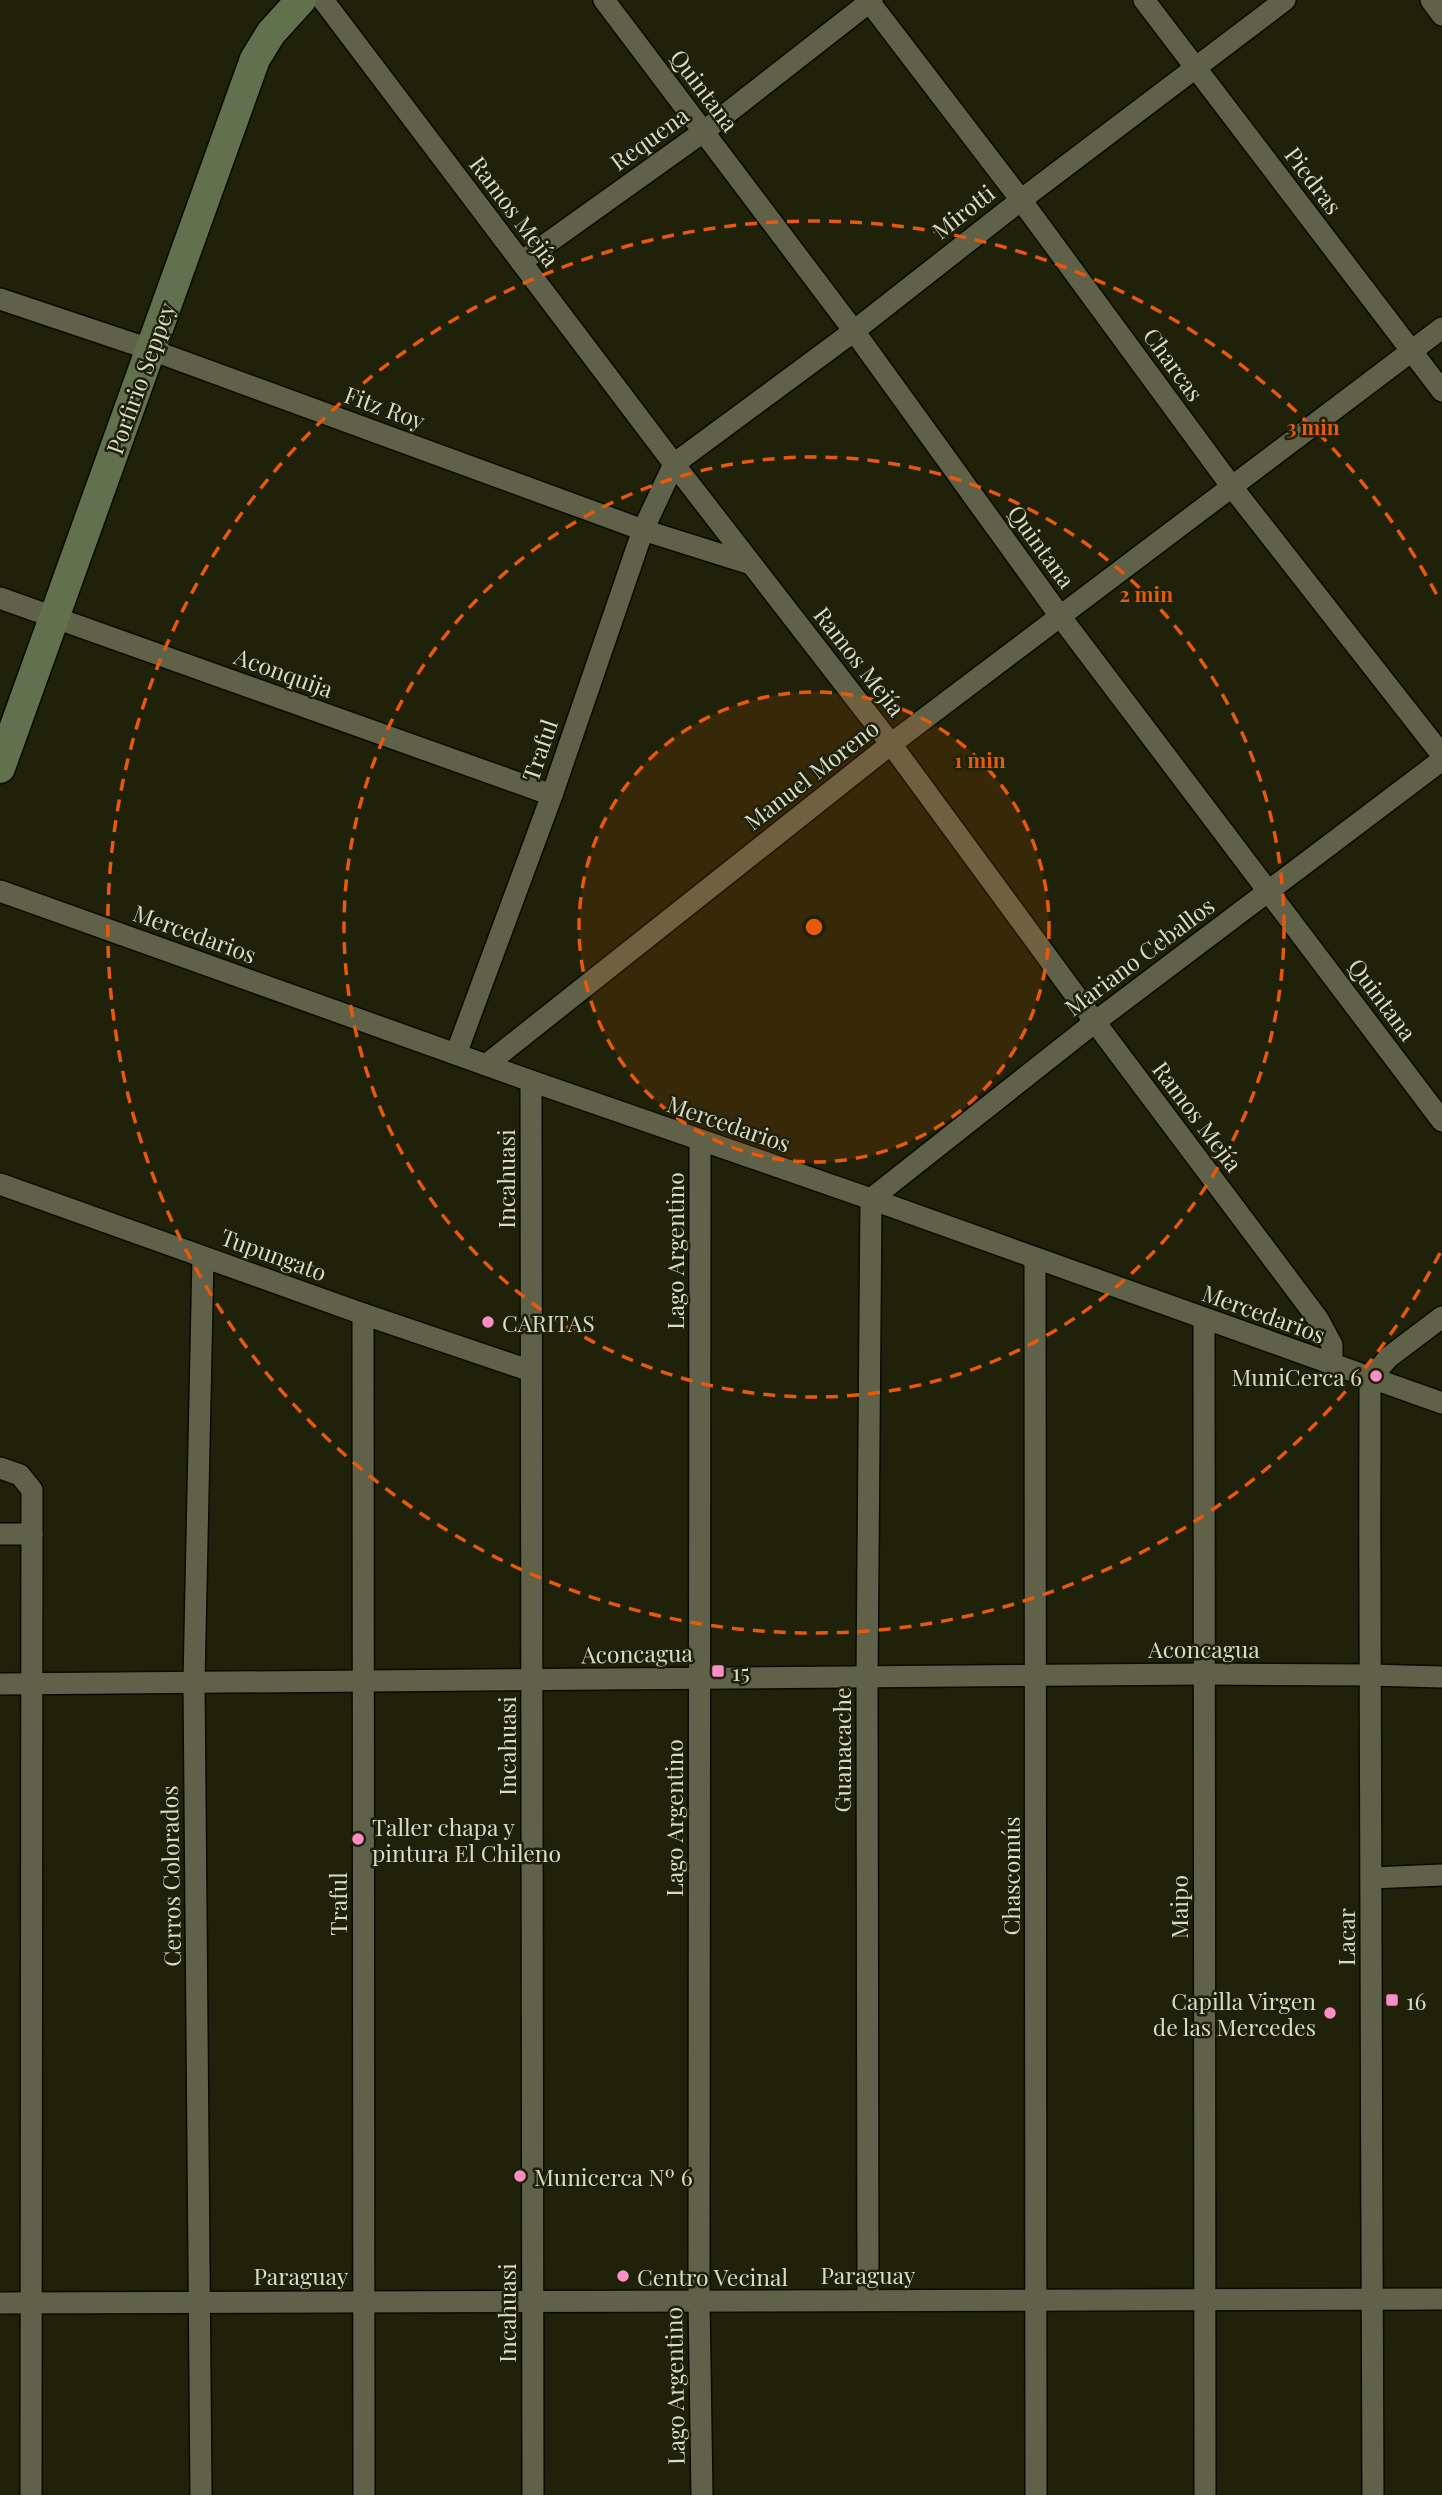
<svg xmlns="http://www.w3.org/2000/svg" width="1442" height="2495" viewBox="0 0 1442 2495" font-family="'Playfair Display',serif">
  <rect width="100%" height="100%" fill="#1f2109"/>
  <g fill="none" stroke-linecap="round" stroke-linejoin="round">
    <g stroke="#090a00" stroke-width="24">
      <g id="minor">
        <path d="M323,0L674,464L891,744L1095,1022L1318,1319L1332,1345V1365"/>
        <path d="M604,0L854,331L1060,616L1442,1121"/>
        <path d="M868,0L1021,200L1232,487L1442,755"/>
        <path d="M1144,0L1442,391"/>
        <path d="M1431,0L1442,15"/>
        <path d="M521,262L703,132L872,0"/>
        <path d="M0,299L149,349L643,530L751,564"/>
        <path d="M0,598L552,795"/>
        <path d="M0,891L531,1081L871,1199L1442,1403"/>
        <path d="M456,1054L552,795L643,530L674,464L854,331L1021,200L1285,0"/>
        <path d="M486,1065L891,744L1442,328"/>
        <path d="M531,1081L533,2495"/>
        <path d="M700,1142L699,2301L702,2495"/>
        <path d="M0,1184L363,1314L531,1371"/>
        <path d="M1035,1258L1036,2495"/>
        <path d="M363,1314L364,2495"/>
        <path d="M1204,1320L1205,2495"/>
        <path d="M0,1468L20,1475L32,1490L31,2495"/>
        <path d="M0,1534H32"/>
        <path d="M0,1684L1204,1674L1369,1675L1442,1677"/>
        <path d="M1371,1878L1442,1875"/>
        <path d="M868,2300L867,1678L871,1199L1095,1022L1442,760"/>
        <path d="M0,2303L1442,2299"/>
        <path d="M201,2495L194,1681L203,1257"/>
        <path d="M1373,2495C1372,2123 1369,1751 1370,1379L1389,1357L1442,1317"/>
      </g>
    </g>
    <g stroke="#090a00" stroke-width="33">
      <path id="secondary" d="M0,768L255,59L271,33L301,0"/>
    </g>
    <use href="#minor" stroke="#5f6248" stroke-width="21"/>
    <use href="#secondary" stroke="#61714d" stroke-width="30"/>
  </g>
  <circle cx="814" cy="927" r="235" fill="#e8590c" fill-opacity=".12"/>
  <g fill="none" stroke="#e8590c" stroke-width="3.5" stroke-dasharray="12 9">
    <circle cx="814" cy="927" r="235"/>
    <circle cx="814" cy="927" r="470"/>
    <path d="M1440 1253A706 706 0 1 1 1440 601"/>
  </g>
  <g fill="#fb8fc5" stroke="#1f2109" stroke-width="2.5">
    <circle cx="488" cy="1322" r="7"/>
    <circle cx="1376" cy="1376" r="7"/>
    <rect x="711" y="1664" width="14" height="14" rx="3.5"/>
    <circle cx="358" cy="1839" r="7"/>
    <rect x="1385" y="1993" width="14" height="14" rx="3.5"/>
    <circle cx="1330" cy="2013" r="7"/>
    <circle cx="520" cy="2176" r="7"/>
    <circle cx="623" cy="2276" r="7"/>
  </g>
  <g text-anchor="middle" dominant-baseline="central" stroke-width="5" stroke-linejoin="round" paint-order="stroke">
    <g font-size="23" fill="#d8dbcc" stroke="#1f2109">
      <text transform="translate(705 90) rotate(53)">Quintana</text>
      <text transform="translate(649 138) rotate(-36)">Requena</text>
      <text transform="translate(1314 180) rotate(53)">Piedras</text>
      <text transform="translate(515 211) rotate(53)">Ramos Mejía</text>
      <text transform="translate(963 211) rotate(-38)">Mirotti</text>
      <text transform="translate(1174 364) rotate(54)">Charcas</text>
      <text transform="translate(140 378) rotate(-70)">Porfirio Seppey</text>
      <text transform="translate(385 407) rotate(20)">Fitz Roy</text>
      <text transform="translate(1042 546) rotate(54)">Quintana</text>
      <text transform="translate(860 661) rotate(52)">Ramos Mejía</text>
      <text transform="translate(284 672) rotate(20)">Aconquija</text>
      <text transform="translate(539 750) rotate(-71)">Traful</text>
      <text transform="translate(811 774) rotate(-38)">Manuel Moreno</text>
      <text transform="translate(195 933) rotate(20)">Mercedarios</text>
      <text transform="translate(1139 956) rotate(-37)">Mariano Ceballos</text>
      <text transform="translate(1383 999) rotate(53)">Quintana</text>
      <text transform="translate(1198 1116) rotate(53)">Ramos Mejía</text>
      <text transform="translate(729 1123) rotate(19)">Mercedarios</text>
      <text transform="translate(505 1179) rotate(-90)">Incahuasi</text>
      <text transform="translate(674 1251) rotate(-90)">Lago Argentino</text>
      <text transform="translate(274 1254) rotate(20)">Tupungato</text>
      <text transform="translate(1264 1313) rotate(20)">Mercedarios</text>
      <text x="1204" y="1648">Aconcagua</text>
      <text transform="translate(637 1653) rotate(-1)">Aconcagua</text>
      <text transform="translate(506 1746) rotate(-90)">Incahuasi</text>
      <text transform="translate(841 1750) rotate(-90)">Guanacache</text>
      <text transform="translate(673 1818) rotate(-90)">Lago Argentino</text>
      <text transform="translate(170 1876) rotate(-91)">Cerros Colorados</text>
      <text transform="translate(1010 1876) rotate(-90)">Chascomús</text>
      <text transform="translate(337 1904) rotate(-90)">Traful</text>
      <text transform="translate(1178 1907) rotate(-90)">Maipo</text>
      <text transform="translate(1345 1937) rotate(-90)">Lacar</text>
      <text x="868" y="2274">Paraguay</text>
      <text x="301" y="2275">Paraguay</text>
      <text transform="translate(506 2313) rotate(-90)">Incahuasi</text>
      <text transform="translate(674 2386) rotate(-91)">Lago Argentino</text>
    </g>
    <g font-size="23" fill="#d8dbcc" stroke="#1f2109" text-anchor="start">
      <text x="502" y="1322">CARITAS</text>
      <text x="1362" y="1376" text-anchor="end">MuniCerca 6</text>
      <text x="732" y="1671">15</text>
      <text x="372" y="1826">Taller chapa y<tspan x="372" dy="26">pintura El Chileno</tspan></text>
      <text x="1316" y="2000" text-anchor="end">Capilla Virgen<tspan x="1316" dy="26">de las Mercedes</tspan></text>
      <text x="1406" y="2000">16</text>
      <text x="534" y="2176">Municerca Nº 6</text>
      <text x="637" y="2276">Centro Vecinal</text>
    </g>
  </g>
  <circle cx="814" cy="927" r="10" fill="#e8590c" stroke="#1f2109" stroke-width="3.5"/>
  <g font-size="21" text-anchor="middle" font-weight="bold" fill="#e8590c" stroke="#1f2109" stroke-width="5" stroke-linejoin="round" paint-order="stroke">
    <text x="1313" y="435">3 min</text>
    <text x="1146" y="602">2 min</text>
    <text x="980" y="768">1 min</text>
  </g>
</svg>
